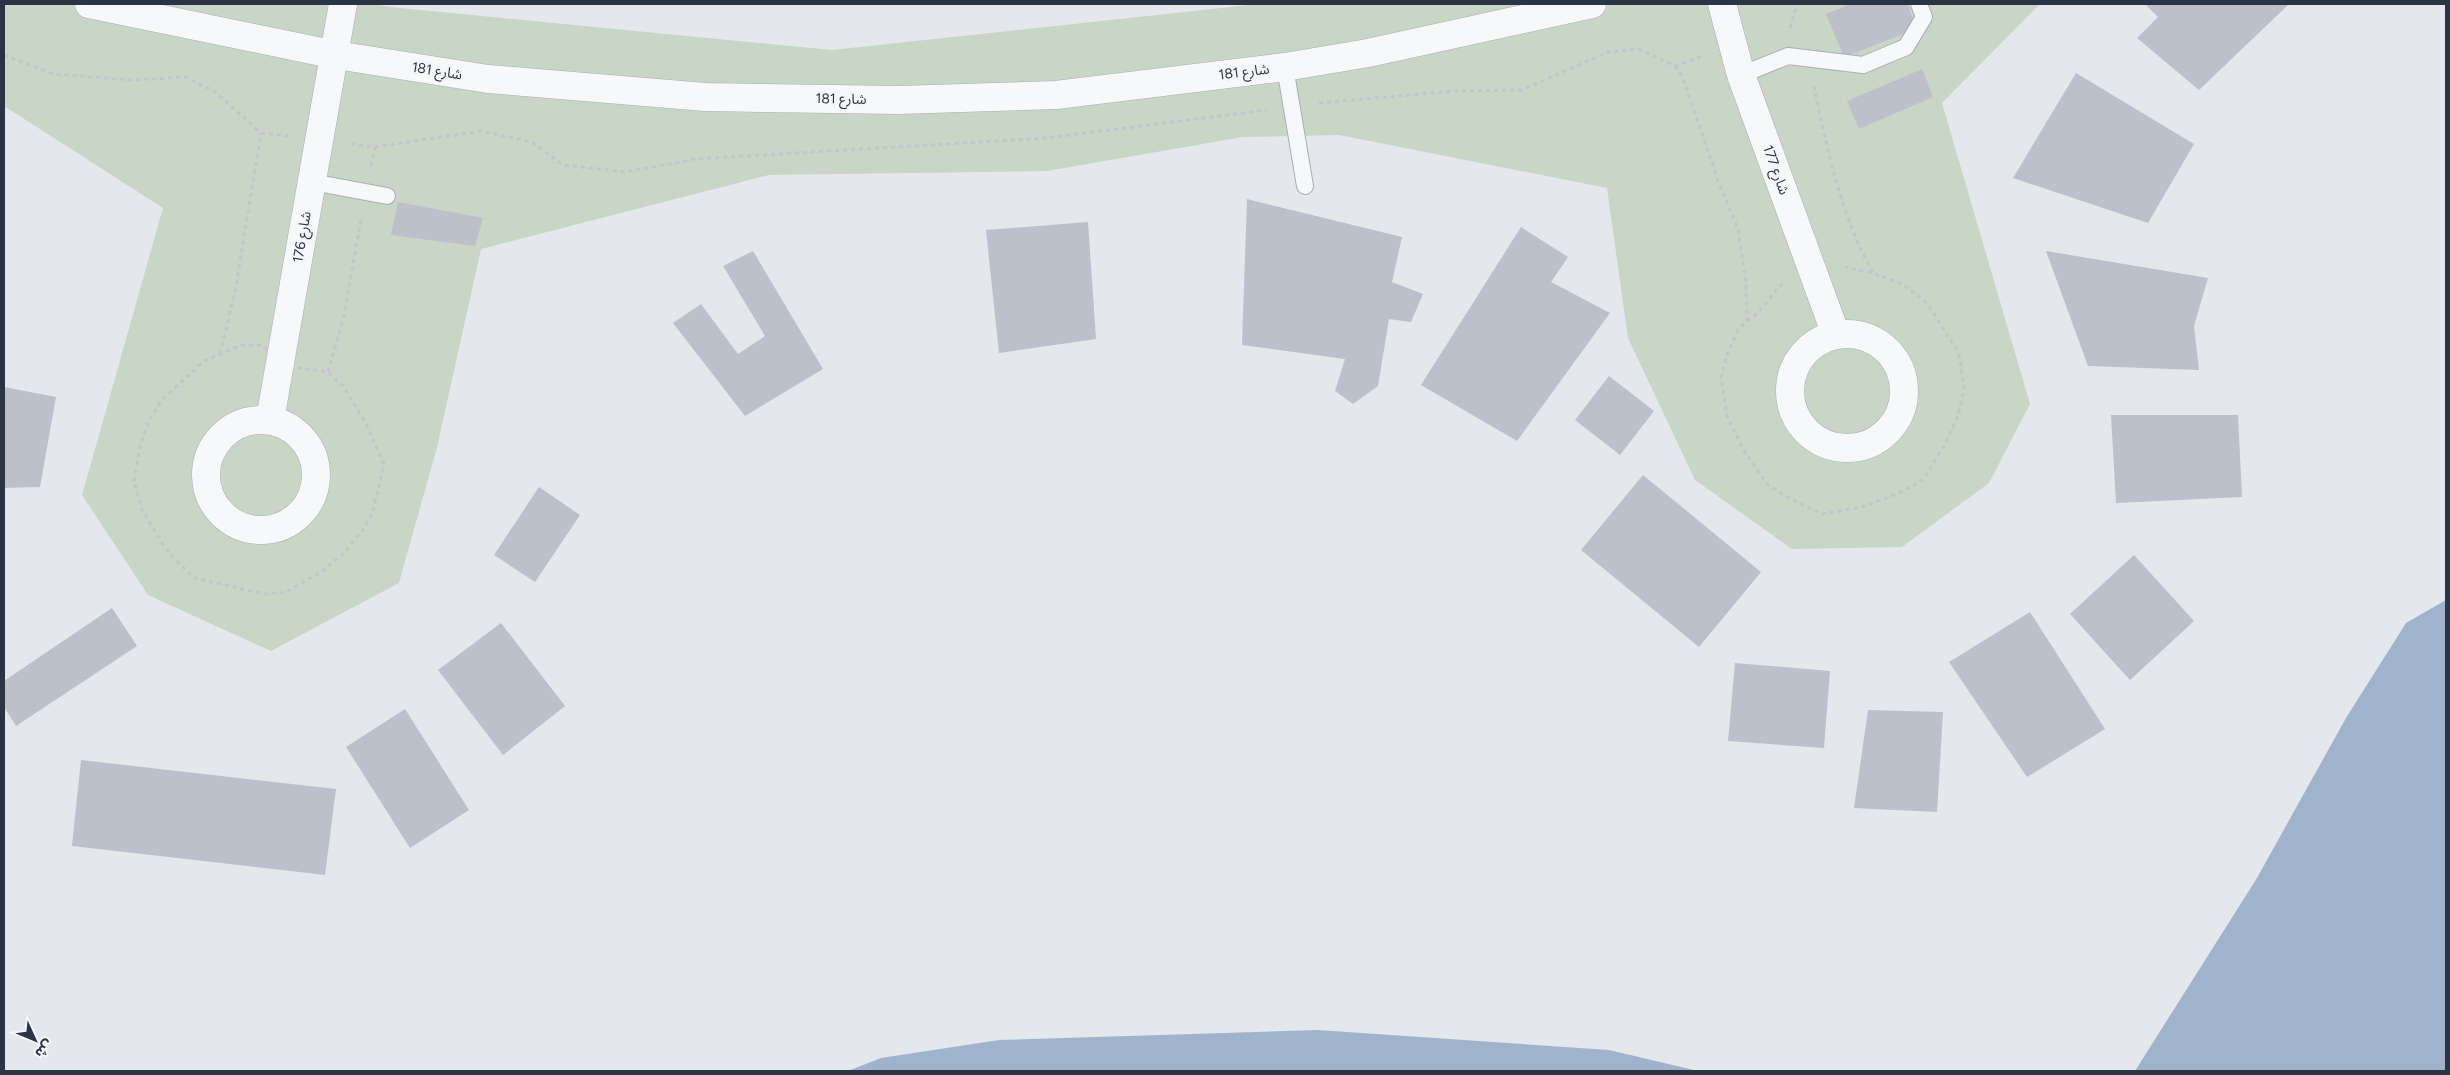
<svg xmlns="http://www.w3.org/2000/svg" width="2450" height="1075" viewBox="0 0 2450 1075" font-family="Figtree,'Noto Sans Arabic',sans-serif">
  <rect width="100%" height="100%" fill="#e4e7ec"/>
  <path fill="#c9d6c5" d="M4,4H375L390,7L832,50L1258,4H2040L1942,103L2030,404L1989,483L1902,547L1792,549L1695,480L1628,338L1607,188L1339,135L1243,137L1047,171L769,175L481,249L437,447L399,583L271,651L148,595L82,495L163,208L4,106Z"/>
  <g fill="#9fb4cc">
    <path d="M2446,600V1071H2135L2257,878L2346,718L2406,623Z"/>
    <path d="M1318,1030L1609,1050L1698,1071H848L881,1058L999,1040Z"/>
  </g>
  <g fill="#bbc0ca">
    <path d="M1851,4H1908L1916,29L1844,57L1826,14Z"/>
    <path d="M2145,4H2287L2288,5L2199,90L2137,38L2158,17Z"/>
    <path d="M1922,69L1933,97L1859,129L1847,101Z"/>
    <path d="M2076,73L2194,144L2148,223L2013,178Z"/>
    <path d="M1247,199L1402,237L1392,282L1423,294L1411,322L1389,319L1378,386L1353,404L1335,391L1345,359L1242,345Z"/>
    <path d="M398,202L483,218L475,246L391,235Z"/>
    <path d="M1088,222L1096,339L999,353L986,230Z"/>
    <path d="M1521,227L1568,257L1551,282L1610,313L1517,441L1421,385Z"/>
    <path d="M753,251L823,369L745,416L673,323L701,304L738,354L765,336L723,266Z"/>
    <path d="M2046,251L2208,278L2194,326L2199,370L2088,366Z"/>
    <path d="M1609,376L1654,411L1620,455L1575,420Z"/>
    <path d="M4,387L56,397L40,487L4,488Z"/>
    <path d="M2111,415H2238L2242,497L2116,503Z"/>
    <path d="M1643,475L1761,572L1699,647L1581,550Z"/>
    <path d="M539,487L580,515L535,582L494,555Z"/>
    <path d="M2134,555L2194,621L2130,680L2070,614Z"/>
    <path d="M112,608L137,646L16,726L4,707V681Z"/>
    <path d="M2030,612L2105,729L2027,777L1949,662Z"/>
    <path d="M501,623L565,706L503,755L438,670Z"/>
    <path d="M1735,663L1830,671L1824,748L1728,741Z"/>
    <path d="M405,709L469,810L410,848L346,747Z"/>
    <path d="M1868,710L1943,712L1937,812L1854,808Z"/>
    <path d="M81,760L336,789L325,875L72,846Z"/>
  </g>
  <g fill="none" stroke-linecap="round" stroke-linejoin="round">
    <g stroke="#a9aeb7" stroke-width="18">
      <g id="service">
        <path d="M1285,67L1305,186"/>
        <path d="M1741,75L1788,56L1863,65L1906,47L1924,17L1919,4"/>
        <path d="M312,182L387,196"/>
      </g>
    </g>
    <g stroke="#a9aeb7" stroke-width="29">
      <g id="minor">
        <path d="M89,4L336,55L488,79L705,97L899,100L1056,95L1285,67L1368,53L1592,4"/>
        <path d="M1722,4L1741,75L1836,335"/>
        <circle cx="1847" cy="391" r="57"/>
        <path d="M270,420L343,4"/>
        <circle cx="261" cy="475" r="55"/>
      </g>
    </g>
    <g stroke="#c2c5cb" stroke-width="3" stroke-dasharray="4 4" stroke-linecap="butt">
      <path d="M1790,28L1797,4"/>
      <path d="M4,55L53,74L132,80L185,77L214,91L261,133L288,136"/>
      <path d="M1675,66L1683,78L1718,181L1738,229L1746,283L1747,321L1738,330L1728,352L1721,377L1727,416L1744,451L1768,485L1785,496L1822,514L1861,507L1897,494L1923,480L1945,444L1958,416L1964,389L1959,354L1928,304L1904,285L1873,273L1845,267"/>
      <path d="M1814,86C1826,145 1842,221 1873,272"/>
      <path d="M1319,103L1455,91L1522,90L1608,52L1638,49L1675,66L1703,56"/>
      <path d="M351,144L375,147L481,131L532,142L563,165L626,172L695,159L1047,138L1266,110"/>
      <path d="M371,166L375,147"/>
      <path d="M1747,321C1763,312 1768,297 1782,284"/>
      <path d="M241,345H262L279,361L293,367L328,372L344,387L365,422L384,464L373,512L363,530L343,554L321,572L286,592L264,594L194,578L170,554L162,543L142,510L134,481L140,446L149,420L162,400L204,361Z"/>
      <path d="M220,354L235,292L261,133"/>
      <path d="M328,372L344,316L361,219"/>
    </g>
    <use href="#service" stroke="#f7f8fa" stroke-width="16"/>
    <use href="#minor" stroke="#f7f8fa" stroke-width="28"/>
  </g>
  <g text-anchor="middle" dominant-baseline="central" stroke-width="4.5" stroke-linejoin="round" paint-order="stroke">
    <g font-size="14" fill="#2b3445" stroke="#f4f6f9">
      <text transform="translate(437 71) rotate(9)">شارع 181</text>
      <text transform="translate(1244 72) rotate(-7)">شارع 181</text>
      <text transform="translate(841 99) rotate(1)">شارع 181</text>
      <text transform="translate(1776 170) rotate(70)">شارع 177</text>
      <text transform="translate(302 237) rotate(-80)">شارع 176</text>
    </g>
  </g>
  <rect width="2450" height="1075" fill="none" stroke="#2b3445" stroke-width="10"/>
  <g transform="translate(35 1040) rotate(134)" stroke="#f4f6f9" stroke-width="4" paint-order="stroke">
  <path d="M0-4L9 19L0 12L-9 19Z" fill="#2b3445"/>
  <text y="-8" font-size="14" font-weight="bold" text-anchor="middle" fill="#2b3445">ش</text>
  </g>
</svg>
